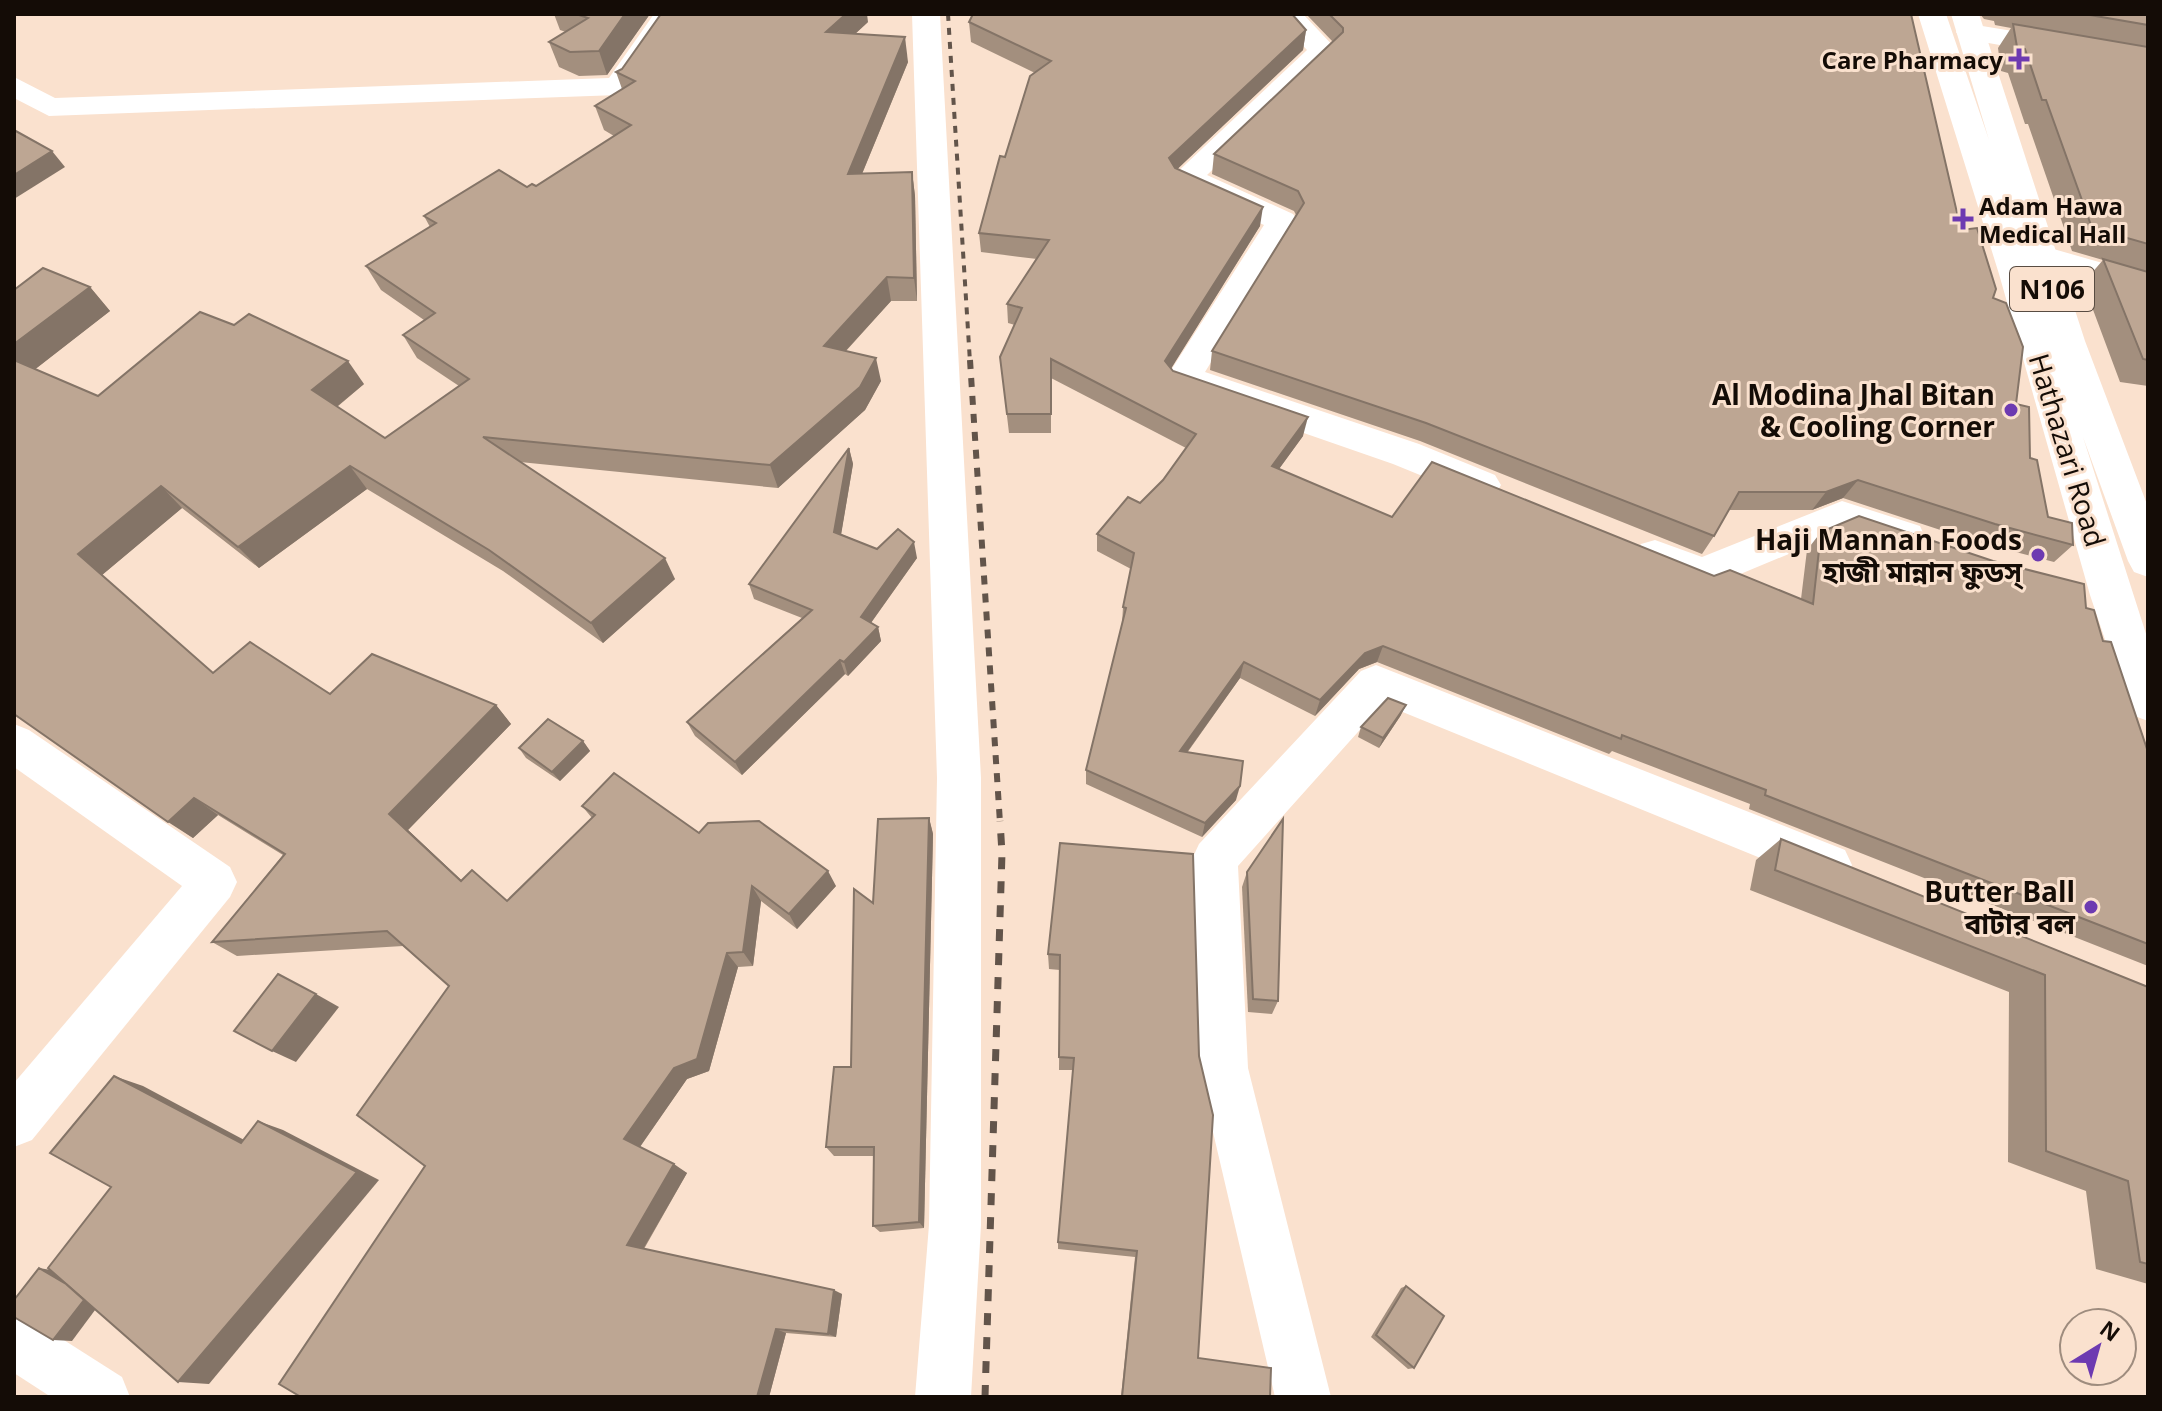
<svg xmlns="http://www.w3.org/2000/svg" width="2162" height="1411" viewBox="0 0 2162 1411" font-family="'Open Sans','Noto Sans Bengali',sans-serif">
  <rect width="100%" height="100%" fill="#fae1ce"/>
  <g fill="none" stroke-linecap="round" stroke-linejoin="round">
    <g fill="#fff" fill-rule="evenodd">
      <path d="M654,14H682L628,92L618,95L49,116L14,98V77L55,98L609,78Z"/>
      <path d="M912,14H940L981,778V1225L971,1397H915L929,1225L937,778Z"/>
      <path d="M1273,14H1303L1337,50L1207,175L1293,214L1298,221L1205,372L1419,444L1495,475L1501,485L1495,495L1482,499L1469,495L1393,464L1172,387L1166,378L1264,225L1175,185L1171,178L1307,50Z"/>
      <path d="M1970,24L2148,53V71L1960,38L1956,32L1960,26Z"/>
      <path d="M2043,246L2148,276V298L2031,265L2027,257L2031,249Z"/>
      <path d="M1842,501L1920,526L1925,537L1920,548L1906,552L1844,531L1702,590L1641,566L1636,555L1641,544L1655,540L1702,557Z"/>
      <path d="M1376,665L1845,850L1852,865L1845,880L1829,886L1383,704L1238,866L1248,1068L1331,1397H1275L1198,1068L1192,859L1199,844L1361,671Z"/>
      <path d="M14,724L29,730L230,867L237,882L230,897L32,1140L14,1147V1083L182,886L14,767Z"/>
      <path d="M14,1313L34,1321L122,1377L130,1397H51L14,1373Z"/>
    </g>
    <path fill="#fff" fill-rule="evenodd" d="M1918,14H1946L1989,140L1951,14H1979L2085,341L2148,507V577L2134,572L2128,561L2083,437L2148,640V721L2132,715L2126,702L2090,595L1999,274Z"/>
    <path stroke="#62544a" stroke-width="4" stroke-dasharray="7 7" stroke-linecap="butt" d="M948,14L970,362"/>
    <path stroke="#62544a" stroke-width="6" stroke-dasharray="9 9" stroke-linecap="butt" d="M970,360L1000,823"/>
    <path stroke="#62544a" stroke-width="7" stroke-dasharray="12 12" stroke-linecap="butt" d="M985,1397L1002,853L1000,821"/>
  </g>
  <g fill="#a38f7e">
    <path d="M554,14H650L607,75L579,76L559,67L549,42L566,32L560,30Z"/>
    <path d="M1306,14H1911L1961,230L1993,298L2030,458L2048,517L2073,545L2054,562L1977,542L1843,498L1812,510H1729L1714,536L1702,554L1420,441L1210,370L1212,351L1296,215L1294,211L1212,174L1214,154L1333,42Z"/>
    <path d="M1980,14H2148V386L2120,382L2083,283L2103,260L2072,251L2028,124H2025L2008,73L2001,71L1998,48L2011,28L1995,25L1994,21L1984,19Z"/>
    <path d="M868,22L855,34L908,62L862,174L912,172L915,196L917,301H891L846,351L881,381L865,410L778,488L520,462L675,579L603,643L503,571L367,489L259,568L182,508L102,575L213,673L330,694L496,705L511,724L408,830L461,880L507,901L592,818L582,806L699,833L836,886L797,929L761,901L753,966L738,967L709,1071L687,1079L640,1147L687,1173L644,1249L842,1294L836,1337L786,1333L769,1397H301L425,1166L449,986L403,946L237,956L212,942L283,855L218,815L193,838L14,714V290L90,287L110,311L35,369L98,396L364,384L337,407L385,438L459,386L417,358L403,335L424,320L381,290L366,266L430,227L424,216L527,187L536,186L614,136L604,130L595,106L622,89L616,72Z"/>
    <path d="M969,22L1306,30L1303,50L1177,169L1260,226L1171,368L1173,371L1303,436L1279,469L1392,517L1714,576L1801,599L1807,550L1821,532L2086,608L2103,641L2148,752V966L1749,809L1750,804L1612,751L1609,754L1377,662L1359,669L1315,716L1240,678L1187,753L1236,800L1202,837L1086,784V770L1122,624L1123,607L1131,569L1097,551V534L1140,503L1163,480L1186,448L1051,378V433H1009L1000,357L1015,325L1008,323L1007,304L1037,259L981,252L979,233L1035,73L971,42Z"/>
    <path d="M849,448L853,464L841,534L877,549L917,558L871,623L878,627L881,641L848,676L845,674L742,775L695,736L687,722L802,618L754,599L749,584Z"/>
    <path d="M1401,715L1379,748L1358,737L1361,727Z"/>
    <path d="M583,741L590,751L560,781L526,758L519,748Z"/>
    <path d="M929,818L933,834L924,1228L880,1232L873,1226L874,1156H834L826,1147L851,1067L873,903Z"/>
    <path d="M1781,839L2148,987V1284L2096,1269L2086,1191L2008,1162L2009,992L1750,890L1756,860Z"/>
    <path d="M1060,843L1198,1358L1270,1397H1121L1135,1257L1058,1249V1242L1073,1070H1059L1060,970L1049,969L1048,954Z"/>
    <path d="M1247,872L1278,1001L1272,1014L1248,1012L1242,887Z"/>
    <path d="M1406,1286L1414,1368L1408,1369L1371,1337L1401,1288Z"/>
  </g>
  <g fill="#847467">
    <path d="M625,14H650L607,75L599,51Z"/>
    <path d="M846,14H867L868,22L831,56L826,32Z"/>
    <path d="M1306,30L1303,50L1168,178L1169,158Z"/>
    <path d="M905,37L908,62L852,198L848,174Z"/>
    <path d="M52,151L65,167L14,199V175Z"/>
    <path d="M912,172L915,196L917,301L914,278Z"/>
    <path d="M1263,207L1260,226L1164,380L1165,361Z"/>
    <path d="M887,277L891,301L829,369L824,346Z"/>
    <path d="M90,287L110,311L24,378L14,367V344Z"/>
    <path d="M876,358L881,381L865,410L778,488L770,465Z"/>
    <path d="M348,361L364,384L329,413L312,390Z"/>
    <path d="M1308,417L1303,436L1268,484L1272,466Z"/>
    <path d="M849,448L853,464L839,547L834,532Z"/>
    <path d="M350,466L367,489L259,568L238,547Z"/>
    <path d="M1858,480L1843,498L1812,510L1826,492Z"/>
    <path d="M161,486L182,508L102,575L78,554Z"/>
    <path d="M914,542L917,558L865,631L861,617Z"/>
    <path d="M665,558L675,579L603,643L591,623Z"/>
    <path d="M878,627L881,641L848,676L844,662Z"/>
    <path d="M1383,646L1377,662L1359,669L1315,716L1320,700L1365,653Z"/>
    <path d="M840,660L845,674L742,775L735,762Z"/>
    <path d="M1244,662L1240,678L1177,766L1180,751Z"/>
    <path d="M496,705L511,724L408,830L478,896L389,814Z"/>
    <path d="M1406,705L1401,715L1379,748L1383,738Z"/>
    <path d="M583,741L590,751L560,781L552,772Z"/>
    <path d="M1240,786L1236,800L1202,837L1205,823Z"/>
    <path d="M194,798L218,815L193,838L168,822Z"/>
    <path d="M929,818L933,834L924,1228L919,1222Z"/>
    <path d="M828,871L836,886L797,929L789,914Z"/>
    <path d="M752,886L761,901L753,966L743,952Z"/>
    <path d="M727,953L738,967L709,1071L687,1079L639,1148L624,1139Z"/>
    <path d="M316,994L339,1007L296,1062L272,1051Z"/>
    <path d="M114,1076L143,1086L267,1152L241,1143Z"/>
    <path d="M258,1121L283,1130L379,1180L209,1384L178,1382Z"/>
    <path d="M674,1164L687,1173L642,1251L627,1245Z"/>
    <path d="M39,1268L57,1271L104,1298L72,1341L53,1340Z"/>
    <path d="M834,1290L842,1294L836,1337L828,1334Z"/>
    <path d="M776,1329L786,1333L769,1397H757Z"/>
  </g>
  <g fill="#bda693" stroke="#847467" stroke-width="2">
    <path d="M576,14H625L599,51L570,52L549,42L588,18Z"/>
    <path d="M661,14H846L826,32L905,37L848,174L912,172L914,278L887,277L824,346L876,358L860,387L770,465L483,437L665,558L591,623L489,550L350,466L238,547L161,486L78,554L213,673L250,642L330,694L372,654L496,705L389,814L461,881L472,870L507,901L595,815L582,806L614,773L699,833L708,823L759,821L828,871L789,914L752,886L743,952L727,953L697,1059L674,1068L624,1139L674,1164L627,1245L834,1290L828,1334L776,1329L757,1397H301L279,1384L425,1166L357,1115L449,986L387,931L212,942L285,854L194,798L168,822L14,714V360L98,396L200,312L234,325L249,314L348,361L312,390L385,438L469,379L403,335L435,313L366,266L436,223L424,216L499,170L527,187L532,184L536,186L631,125L595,106L635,81L616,72L622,69Z"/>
    <path d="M973,14H1292L1306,30L1169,158L1175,168L1263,207L1165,361L1173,371L1308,417L1272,466L1392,517L1432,462L1714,576L1730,570L1813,604L1821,532L1859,516L1993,561L2084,584L2086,608L2094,610L2103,641L2111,642L2148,752V944L1765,795L1766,790L1622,735L1621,739L1383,646L1365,653L1320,700L1244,662L1180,751L1243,761L1240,786L1205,823L1086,770L1126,608L1123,607L1134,553L1097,534L1128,497L1140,503L1163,480L1196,434L1051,359V414H1007L1000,357L1022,308L1007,304L1049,240L979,233L1000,156L1005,157L1030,76L1051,61L969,22Z"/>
    <path d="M1329,14H1911L1961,230L1977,228L1996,289L1993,298L2006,303L2023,347L2016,404L2029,407L2030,458L2037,460L2048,517L2072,523L2073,545L1995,524L1858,480L1826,492H1739L1714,536L1426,423L1212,351L1304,203L1298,191L1214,154L1343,32V28Z"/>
    <path d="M2084,14H2148V25Z"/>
    <path d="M2013,24L2148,47V244L2092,228L2046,100H2042L2025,49L2017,47Z"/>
    <path d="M14,130L52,151L14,175Z"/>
    <path d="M2103,259L2148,272V360L2143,359Z"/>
    <path d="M43,268L90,287L14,344V290Z"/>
    <path d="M849,448L834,532L877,549L898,529L914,542L861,617L878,627L844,662L840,660L735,762L687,722L812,610L749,584Z"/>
    <path d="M1388,698L1406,705L1383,738L1361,727Z"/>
    <path d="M548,719L583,741L552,772L519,748Z"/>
    <path d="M929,818L919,1222L873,1226L874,1147H826L834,1067H851L854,889L873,903L878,819Z"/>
    <path d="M1283,819L1278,1001L1253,999L1247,872Z"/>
    <path d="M1781,839L2148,987V1264L2140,1262L2128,1181L2046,1151L2045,975L1775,870Z"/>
    <path d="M1060,843L1193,854L1199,1056L1213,1115L1198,1358L1271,1368L1270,1397H1122L1137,1251L1058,1242L1074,1058L1059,1057L1060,955L1048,954Z"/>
    <path d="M278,974L316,994L272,1051L234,1031Z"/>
    <path d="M114,1076L241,1143L258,1121L357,1172L178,1382L48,1268L111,1187L50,1153Z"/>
    <path d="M39,1268L66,1284L84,1300L53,1340L14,1317V1300Z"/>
    <path d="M1406,1286L1444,1316L1414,1368L1376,1335Z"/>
  </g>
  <g fill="#6d3ab1" stroke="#fae1ce" stroke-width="3">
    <path d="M2015 47h8v8h8v8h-8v8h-8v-8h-8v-8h8z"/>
    <path d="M1959 207h8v8h8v8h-8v8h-8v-8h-8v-8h8z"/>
    <circle cx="2011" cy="410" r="8"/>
    <circle cx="2038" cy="555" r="8"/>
    <circle cx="2091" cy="907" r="8"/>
  </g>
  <g text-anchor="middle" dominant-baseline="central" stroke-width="6" stroke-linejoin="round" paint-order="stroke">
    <g font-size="24" font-weight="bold" fill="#140c06" stroke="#fae1ce" text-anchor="end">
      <text x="2003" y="59">Care Pharmacy</text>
      <text x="1979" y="205" text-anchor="start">Adam Hawa<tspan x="1979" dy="28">Medical Hall</tspan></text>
    </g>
    <rect fill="#fae1ce" stroke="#594c42" stroke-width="2" x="2010" y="267" width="84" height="44" rx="6"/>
    <g font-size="26" font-weight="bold" fill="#140c06">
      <text x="2052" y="289">N106</text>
    </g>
    <g font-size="28" font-weight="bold" fill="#140c06" stroke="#fae1ce" text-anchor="end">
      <text x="1995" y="394">Al Modina Jhal Bitan<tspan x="1995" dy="32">&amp; Cooling Corner</tspan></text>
      <text x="2022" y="539">Haji Mannan Foods<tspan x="2022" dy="32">হাজী মান্নান ফুডস্</tspan></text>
      <text x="2075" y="891">Butter Ball<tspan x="2075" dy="32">বাটার বল</tspan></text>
    </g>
    <g font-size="28" fill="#140c06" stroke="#fae1ce">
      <text transform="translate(2068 450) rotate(73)">Hathazari Road</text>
    </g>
  </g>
  <rect width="2162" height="1411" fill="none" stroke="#140c06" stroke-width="32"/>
  <g transform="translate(2098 1347) rotate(37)"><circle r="38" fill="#fae1ce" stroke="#9e8c7e" stroke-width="2"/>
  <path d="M0-6L14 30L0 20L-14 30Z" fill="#6d3ab1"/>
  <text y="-12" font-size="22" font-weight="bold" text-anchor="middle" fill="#140c06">N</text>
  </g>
</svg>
